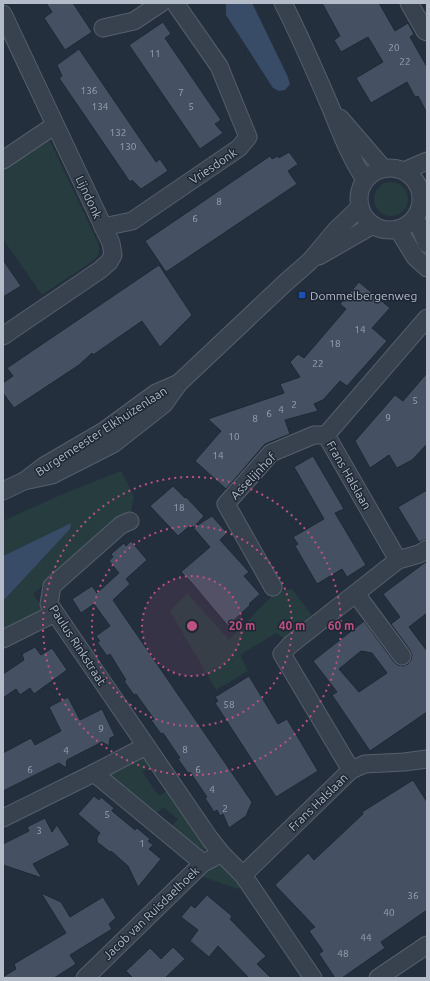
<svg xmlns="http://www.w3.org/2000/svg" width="430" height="981" viewBox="0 0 430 981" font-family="Ubuntu,sans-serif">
  <rect width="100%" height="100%" fill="#242f3e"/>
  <g fill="#263c3f">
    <path d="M48,137L98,243C100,250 100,255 94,260L42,295L3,239V167Z"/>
    <circle cx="391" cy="199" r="17"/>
    <path d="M121,471L134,496L130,517L124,521L119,516L33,594L42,607L40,613L3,632V601L70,529V523L3,556V521L65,493Z"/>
    <path d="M292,589L313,617L285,639L276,633L240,655L248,671L216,690L170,611L187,593L229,640L277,591Z"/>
    <path d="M143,757L151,765L142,772L159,796L168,790L204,843L206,848L204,852H200L170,828L178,819L163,807L155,815L110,777L111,773Z"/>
    <path d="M214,864C231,865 233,874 241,886L238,889L200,876Z"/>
  </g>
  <g fill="#394c67">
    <path d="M226,3H252L287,75L290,84L285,90L279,91L273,88L226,15Z"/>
    <path d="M71,523L70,529L3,601V556Z"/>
  </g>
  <g fill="#455162" stroke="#1f2835" fill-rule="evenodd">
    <path d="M46,3H73L92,32L65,50L44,18L52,12Z"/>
    <path d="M322,3H379L395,31L408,23L414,34L410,37L427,67V113L418,96L415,97L407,82L371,103L356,78L383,62L368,37L341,52L334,40L340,36Z"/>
    <path d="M163,22L171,34L165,38L221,120L215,124L223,133L200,149L129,45Z"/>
    <path d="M79,49L156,162L160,159L168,171L141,189L132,180L130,182L59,78L62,76L57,65Z"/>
    <path d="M289,152L298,164L288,171L297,184L166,272L145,241L270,156L272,159L278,156L279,158Z"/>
    <path d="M3,260L21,286L3,297Z"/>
    <path d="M159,265L192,315L160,347L142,321L93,355L92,353L79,365L14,408L3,393V383L13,376L7,368Z"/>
    <path d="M359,282L390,308L372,328L387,341L347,386L340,381L323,400L314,404L318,411L285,420L290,434L265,444L226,489L195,461L221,431L208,419L284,393L280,384L300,377L290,362L298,354L304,358L346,309L340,304Z"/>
    <path d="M427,373V444L412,460L397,468L389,455L370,468L355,441L395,395L403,401Z"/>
    <path d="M313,456L344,509L335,513L366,565L347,577L342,569L317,584L295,546L298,544L293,537L324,519L294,467Z"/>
    <path d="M173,486L185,498L186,497L204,516L193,528L212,516L227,533L220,540L249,572L244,576L260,594L249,604L250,605L228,626L191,582L181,572L210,547L191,525L178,536L150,506Z"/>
    <path d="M427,490V539L419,542L398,507Z"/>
    <path d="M131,541L147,560L126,579L130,584L113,600L252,802L246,816L229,828L223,814L220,816L217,810L214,812L205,798L207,797L190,772L188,773L178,759L180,758L163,733L161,734L151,720L154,719L136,694L134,695L124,681L126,680L110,654L107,656L97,642L100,641L96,636L110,626L94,604L81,613L72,599L92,586L97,593L119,573L109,561L113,557L111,554L124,543L126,546Z"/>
    <path d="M427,561V613L409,627L427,651V712L370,751L332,695L337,692L313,661L364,621L394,662L398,665L403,666L408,664L411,660L412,655L410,650L391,624L400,617L383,594ZM361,651L372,653L387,673L359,692L339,669Z"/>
    <path d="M35,647L41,655L52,648L67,670L34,694L30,688L20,695L16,689L3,698V674L24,660L22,654Z"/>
    <path d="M249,676L278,724L287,719L318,771L276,797L215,703L218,701L215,697Z"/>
    <path d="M68,697L80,720L102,709L115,736L110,738L109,746L102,742L67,760L66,768L59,763L3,791V753L31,738L35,745L61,731L49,707Z"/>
    <path d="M413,780L427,802V910L381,942L385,948L342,978H335L319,954L323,951L309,931L315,927L275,885L308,853L314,860L363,814L362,812Z"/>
    <path d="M94,796L99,800L101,797L114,808L112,811L135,830L137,828L150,839L148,841L153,845L149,849L161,859L138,887L128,866L111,851L110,852L97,842V837L100,833L78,814Z"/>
    <path d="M45,818L52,832L57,825L70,845L33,864L42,878L3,865V844L29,831L27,827Z"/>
    <path d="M41,893L61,902L70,917L103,897L116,918L109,924L112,929L70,955L76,964L54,978H3V977L16,969L14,964L66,933Z"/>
    <path d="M207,895L232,916L230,919L266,956L257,964L271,978H249L218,946L209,957L190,941L198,930L181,917L191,905L195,908Z"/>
    <path d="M173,947L185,959L165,978H133L126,971L150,948L161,959Z"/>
  </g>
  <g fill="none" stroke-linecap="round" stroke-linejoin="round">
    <g stroke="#565f6c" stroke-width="19">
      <g id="minor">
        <path d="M283,3C300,36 315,71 330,106C341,133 349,155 365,180"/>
        <path d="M409,3L425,31L427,32"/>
        <path d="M3,14L111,243L113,255L109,262L100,270L3,336"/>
        <path d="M103,28L134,21L161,3"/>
        <path d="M340,118L383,168"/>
        <path d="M3,160L55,125"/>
        <circle cx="390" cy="199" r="31"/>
        <path d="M404,171L427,161"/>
        <path d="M415,217L427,244"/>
        <path d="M103,227L132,221L239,148L248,137L219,66L175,3"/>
        <path d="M398,229L415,257L427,268"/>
        <path d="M319,256L373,225"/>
        <path d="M27,479L44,466L104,431L156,393L179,383"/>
        <path d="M3,491L24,481L52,475L113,444L164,404L179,383L285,283L310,261L336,230L360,207"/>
        <path d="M130,521L121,525L52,586L49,604L210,839L222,854L243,875"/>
        <path d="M398,560L419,554L427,549"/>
        <path d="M273,587L226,504L271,453L314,435H326"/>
        <path d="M356,594L402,656"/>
        <path d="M3,639L55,613"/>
        <path d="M146,746L94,773L203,863"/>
        <path d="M351,770L365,764L404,762L427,759"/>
        <path d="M3,818L94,773"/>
        <path d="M85,978L203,863L213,858"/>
        <path d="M313,978L243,875L351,770L282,654L290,645L398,560L326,435L427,318"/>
        <path d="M378,978L427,945"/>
      </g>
    </g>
    <use href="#minor" stroke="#38414e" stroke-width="17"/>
  </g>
  <circle cx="192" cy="626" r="50" fill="#bd5182" fill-opacity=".12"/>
  <g fill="none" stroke="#bd5182" stroke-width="2" stroke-dasharray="2 4">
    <circle cx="192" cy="626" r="50"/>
    <circle cx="192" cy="626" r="100"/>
    <circle cx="192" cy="626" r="149"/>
  </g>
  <rect fill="#1a4fb4" stroke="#1d2633" stroke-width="1.5" x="298" y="291" width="8" height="8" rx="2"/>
  <g text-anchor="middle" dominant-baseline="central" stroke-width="3" stroke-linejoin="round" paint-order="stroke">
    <g font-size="10" fill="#98a1af">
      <text x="394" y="47">20</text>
      <text x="155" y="53">11</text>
      <text x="405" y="61">22</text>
      <text x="89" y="90">136</text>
      <text x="181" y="92">7</text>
      <text x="100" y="106">134</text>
      <text x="191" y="106">5</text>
      <text x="118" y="132">132</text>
      <text x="128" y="146">130</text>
      <text x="219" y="201">8</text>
      <text x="195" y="218">6</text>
      <text x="360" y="329">14</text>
      <text x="335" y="343">18</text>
      <text x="318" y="363">22</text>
      <text x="415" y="400">5</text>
      <text x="294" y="404">2</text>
      <text x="281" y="409">4</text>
      <text x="269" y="413">6</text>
      <text x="388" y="417">9</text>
      <text x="255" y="418">8</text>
      <text x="234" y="436">10</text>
      <text x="218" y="455">14</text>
      <text x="179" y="507">18</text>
      <text x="229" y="704">58</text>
      <text x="101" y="728">9</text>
      <text x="185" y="749">8</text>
      <text x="66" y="750">4</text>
      <text x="30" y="769">6</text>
      <text x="198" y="769">6</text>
      <text x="212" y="789">4</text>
      <text x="225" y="808">2</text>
      <text x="107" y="814">5</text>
      <text x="39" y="830">3</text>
      <text x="142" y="843">1</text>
      <text x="413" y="895">36</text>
      <text x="389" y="912">40</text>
      <text x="366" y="937">44</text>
      <text x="343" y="953">48</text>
    </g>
    <g font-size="12" fill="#b4bcc9" stroke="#1d2633">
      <text transform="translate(213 166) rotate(-34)">Vriesdonk</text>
      <text transform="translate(89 197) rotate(65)">Lijndonk</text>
      <text transform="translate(101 431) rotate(-33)">Burgemeester Elkhuizenlaan</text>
      <text transform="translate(349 475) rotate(60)">Frans Halslaan</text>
      <text transform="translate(253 476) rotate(-46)">Asselijnhof</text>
      <text transform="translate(78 645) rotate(57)">Paulus Rinkstraat</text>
      <text transform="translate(318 802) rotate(-44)">Frans Halslaan</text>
      <text transform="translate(151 913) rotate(-44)">Jacob van Ruisdaelhoek</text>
    </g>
    <g font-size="12" fill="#b4bcc9" stroke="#1d2633" text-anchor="start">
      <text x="310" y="295">Dommelbergenweg</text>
    </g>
  </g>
  <circle cx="192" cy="626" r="6" fill="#bd5182" stroke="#1d2633" stroke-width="2"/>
  <g font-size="12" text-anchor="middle" font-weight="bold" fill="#bd5182" stroke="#1d2633" stroke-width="3" stroke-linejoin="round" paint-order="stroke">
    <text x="242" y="630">20 m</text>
    <text x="292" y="630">40 m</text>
    <text x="341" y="630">60 m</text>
  </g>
  <rect width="430" height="981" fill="none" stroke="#b4bcc9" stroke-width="8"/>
</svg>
